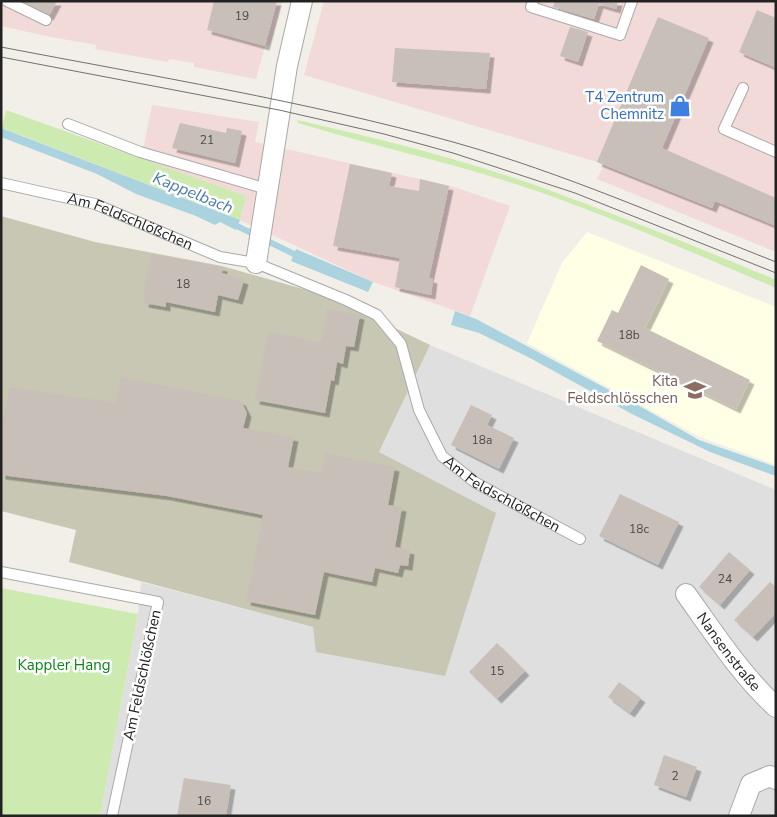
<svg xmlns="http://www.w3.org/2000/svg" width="777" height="817" viewBox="0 0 777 817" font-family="'Nunito Sans',sans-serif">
  <defs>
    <filter id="shadow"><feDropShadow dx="4.5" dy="4.5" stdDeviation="0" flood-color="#0004"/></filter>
  </defs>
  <rect width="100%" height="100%" fill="#f2efe9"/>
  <path fill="#e0dfdf" d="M430,345L776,490V816H100L138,614L141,582L313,627L379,452Z"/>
  <g fill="#f2dad9">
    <path d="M1,1H282L270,45L265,46L256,79L194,67V63L169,59L168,62L95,49L96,45L46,36L1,26Z"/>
    <path d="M324,1H776V252L597,179L604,165L597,162L304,75Z"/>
    <path d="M152,105L259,122L255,142L451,186L510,206L470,316L373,282L240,220L246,196L141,159Z"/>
  </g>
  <path fill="#ffffe5" d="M587,232L776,307V465L700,437L527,343L562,263Z"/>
  <path fill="#c7c7b4" d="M1,216L95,242L222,266L331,297L430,345L379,452L496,513L445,676L316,652L313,627L69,562L76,530L1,511Z"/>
  <g fill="#cdebb0">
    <path d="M6,110L246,196L240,220L2,128Z"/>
    <path d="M297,120C381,139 465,160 546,189C623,217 700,248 776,280V288C688,251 600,211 509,182C440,160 370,145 301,124L298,123Z"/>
    <path d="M1,588L138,614L100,816H1Z"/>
  </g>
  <g fill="#aad3df">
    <path d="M1,128L240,220L236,230L220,222L215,225L196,216L136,194L97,174L1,137Z"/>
    <path d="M296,249L373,282L368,292L291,261Z"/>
    <path d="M455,311L476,319L643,408L699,440L776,467V476L710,452L632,414L530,358L479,333L451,325Z"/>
  </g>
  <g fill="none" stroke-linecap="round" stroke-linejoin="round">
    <path stroke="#aad3df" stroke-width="6" d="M231,223L300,257"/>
  </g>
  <g fill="#c7bfb8" filter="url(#shadow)">
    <path d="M21,1H57L49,16Z"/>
    <path d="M214,1H277L265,46L207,30Z"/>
    <path d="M555,1H618L616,9L599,4L594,19L553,7Z"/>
    <path d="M757,10L776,18V68L739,52Z"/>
    <path d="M658,17L709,38L662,148L776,198V226L715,201L712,208L597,162Z"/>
    <path d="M570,27L588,32L578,62L560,56Z"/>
    <path d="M395,48L490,53L486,89L392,82Z"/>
    <path d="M180,123L226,133L227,128L242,131L235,163L172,148Z"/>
    <path d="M350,164L392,173L389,186L419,191L420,179L449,186L429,278L433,279L431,295L395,287L400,258L333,246Z"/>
    <path d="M151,254L223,267L222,273L244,280L238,300L218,295L215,312L166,302V307L144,303L145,298H143Z"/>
    <path d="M641,265L669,279L645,328L750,380L736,409L597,341L612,310L618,313Z"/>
    <path d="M327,309L360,315L354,347L346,346L343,364L337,362L334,381L331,380L325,413L255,400L268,332L321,342Z"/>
    <path d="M121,377L241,401L247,413L243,428L294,437L288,467L321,473L325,453L395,467L388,505L402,507L395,547L410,550L408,566L400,565L398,573L375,568L372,582L324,572L315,615L246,601L263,515L167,496L1,475V429L10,387L116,403Z"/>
    <path d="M471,405L492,415L487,425L514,438L499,469L451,445Z"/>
    <path d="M620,494L679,522L658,565L599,536Z"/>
    <path d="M729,552L750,570L720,605L699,587Z"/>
    <path d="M770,582L776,587V613L753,637L734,620Z"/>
    <path d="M497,643L525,671L497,699L469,672Z"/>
    <path d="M619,682L641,698L630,713L608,697Z"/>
    <path d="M664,755L697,767L686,797L654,785Z"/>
    <path d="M184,778L231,785L226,816H177Z"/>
  </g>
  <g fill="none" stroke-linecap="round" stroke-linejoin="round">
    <g stroke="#a9a9a9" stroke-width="12">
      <g id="lane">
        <path d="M7,1L46,20"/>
        <path d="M533,1L531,7L620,35L632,1"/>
        <path d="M743,88L724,129L776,152"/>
        <path d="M68,124L140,152L267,189"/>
        <path id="s1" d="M1,183L95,204L220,257L256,263L346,300L377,315L401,344L419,410L442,456L476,483L580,539"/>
        <path d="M1,572L158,602L112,816"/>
      </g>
    </g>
    <g stroke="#a9a9a9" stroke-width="22">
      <g id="street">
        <path d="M256,263L287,66L302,1"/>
        <path id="s2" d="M686,594C714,633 741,675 776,707"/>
        <path d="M739,816L751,784L770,776L776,779"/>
      </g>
    </g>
    <use href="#lane" stroke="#fff" stroke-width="10"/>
    <use href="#street" stroke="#fff" stroke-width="20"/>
    <g stroke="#707070" stroke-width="1">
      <path d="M1,47C152,76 305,101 453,142C564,173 669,220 776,262"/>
      <path d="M1,57L279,110L384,134L453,153L575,193L776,273"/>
    </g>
  </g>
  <defs>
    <g id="shop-bare" transform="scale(1.725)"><path d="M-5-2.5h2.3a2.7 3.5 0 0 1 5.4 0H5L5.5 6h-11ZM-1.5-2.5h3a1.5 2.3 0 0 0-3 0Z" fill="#3f7fe0" stroke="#fff" stroke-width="2.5" paint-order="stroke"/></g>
    <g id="school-bare" transform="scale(1.725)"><path d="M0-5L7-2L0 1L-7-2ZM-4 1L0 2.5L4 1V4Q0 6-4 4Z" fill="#8d6e63" stroke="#fff" stroke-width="2.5" paint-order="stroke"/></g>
  </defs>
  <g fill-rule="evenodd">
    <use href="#shop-bare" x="680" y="106"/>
    <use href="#school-bare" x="695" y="390"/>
  </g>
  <g text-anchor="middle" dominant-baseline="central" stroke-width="5" stroke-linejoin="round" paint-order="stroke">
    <g font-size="12" fill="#4b4948">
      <text x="242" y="16">19</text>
      <text x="207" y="140">21</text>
      <text x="183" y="284">18</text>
      <text x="629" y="335">18b</text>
      <text x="482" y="440">18a</text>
      <text x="639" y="529">18c</text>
      <text x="725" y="579">24</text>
      <text x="497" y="671">15</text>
      <text x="675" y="776">2</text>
      <text x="204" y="801">16</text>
    </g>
    <g font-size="15" fill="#366cbe" stroke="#fff" text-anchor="end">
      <text x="664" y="97">T4 Zentrum<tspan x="664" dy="17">Chemnitz</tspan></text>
    </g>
    <g font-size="15" fill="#222" stroke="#fff">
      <text stroke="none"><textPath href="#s1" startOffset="135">Am Feldschlößchen</textPath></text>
      <text stroke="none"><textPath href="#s1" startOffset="629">Am Feldschlößchen</textPath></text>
      <text stroke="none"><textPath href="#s2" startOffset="72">Nansenstraße</textPath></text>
      <text transform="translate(142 675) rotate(-78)">Am Feldschlößchen</text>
    </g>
    <g font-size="15" fill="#785e54" stroke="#fff" text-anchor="end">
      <text x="678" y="381">Kita<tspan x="678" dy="17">Feldschlösschen</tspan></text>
    </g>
    <g font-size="15" fill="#0c8416" stroke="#fff">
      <text x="64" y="665">Kappler Hang</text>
    </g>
    <g font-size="16" font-style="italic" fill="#4a7aab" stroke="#fff">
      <text transform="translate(193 193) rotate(22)">Kappelbach</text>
    </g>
  </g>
  <rect width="777" height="817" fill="none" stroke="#222222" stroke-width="5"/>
</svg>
